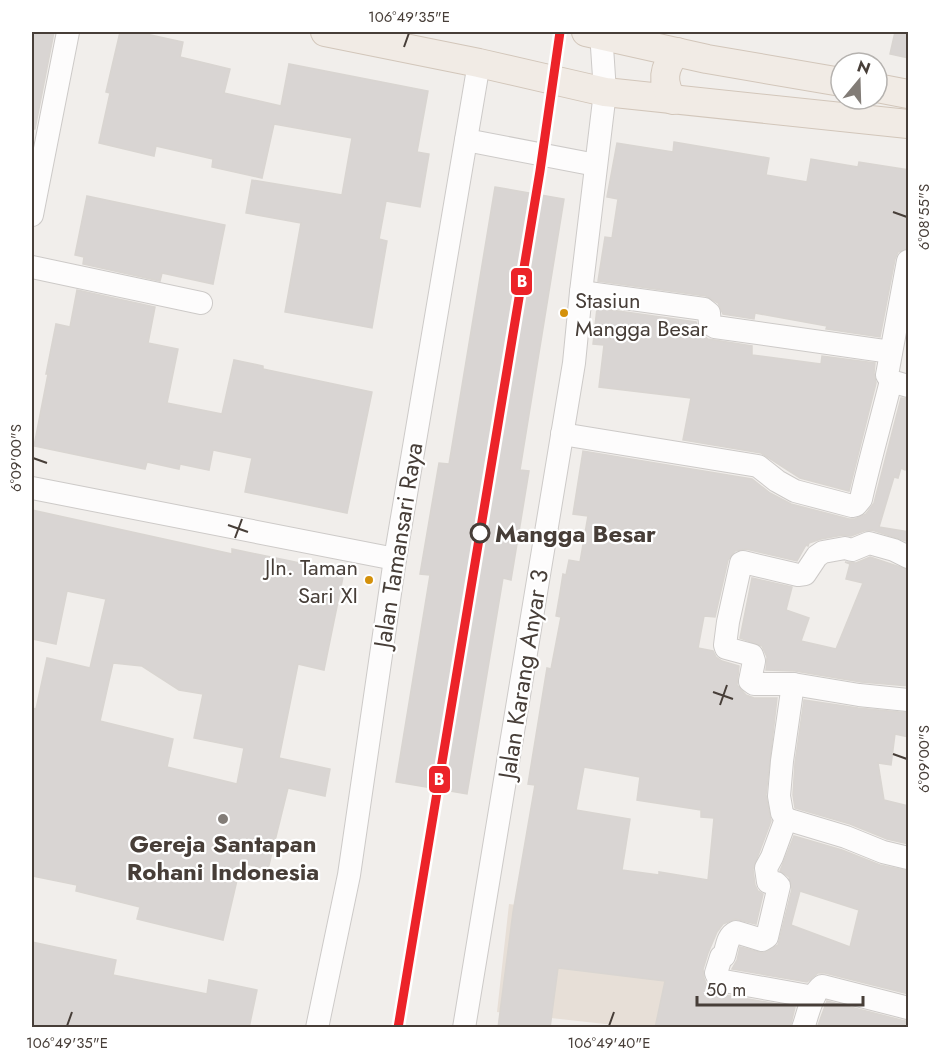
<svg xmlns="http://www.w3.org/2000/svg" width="940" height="1059" viewBox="0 0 940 1059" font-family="Jost,sans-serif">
  <rect width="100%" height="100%" fill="#f1eeeb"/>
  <path fill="#e7dfd7" d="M509,904L700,929L675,1027L647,1025V1027H632L497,1012Z"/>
  <g fill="#d9d5d3" stroke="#d9d5d1" stroke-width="1.5" fill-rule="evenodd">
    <path d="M32,32H54L35,129H32Z"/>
    <path d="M120,32H137L183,42L180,57L230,69L224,93L281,106L289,64L428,91L417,152L429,154L420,207L386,201L379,239L387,241L372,328L285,312L301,223L246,213L252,180L342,195L352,138L274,124L262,178L212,167L213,159L156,146L154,156L99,143L110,93L106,92Z"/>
    <path d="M895,32H909V58L890,54Z"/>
    <path d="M674,142L769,158L766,175L807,182L811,159L858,167L859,162L909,170V192L905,210L909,211V248L898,252L895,259L880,337L826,329L827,326L755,313L754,319L723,314L718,303L706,296L598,281L605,237L612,238L618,199L607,197L617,143L673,152Z"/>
    <path d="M495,187L564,199L520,470L529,471L511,580L503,578L467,794L396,782L430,575L420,574L439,463L449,464Z"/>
    <path d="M87,196L225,225L213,284L162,273L160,281L83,264L84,257L75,255Z"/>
    <path d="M77,290L155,307L148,343L178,349L167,403L222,414L234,360L263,366V369L372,392L347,513L245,492L252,458L213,450L209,470L180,464L179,469L147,462L145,469L34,446L48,374H46L56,324L70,327Z"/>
    <path d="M597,308L696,322L699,332L708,339L752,346V355L821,364L822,356L875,363L874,373L876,383L849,491L800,478L761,453L683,440L691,398L599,387L604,345L593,344Z"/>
    <path d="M901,398L909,399V459L905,470L901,468L898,478L894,477L879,527L909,532V542L872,530L864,531L851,536L843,535L821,539L809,543L808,546L806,545L797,561L746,549L735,551L728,560L715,617L704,616L698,648L713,651L716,657L722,661L739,666L737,685L746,695L754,698H777L766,795L771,821L753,869L755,885L758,891L763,894L756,924L735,919L723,924L717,932L708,953L703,969L704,978L707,986L719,994L795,1007L790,1028H655L665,981L558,968L550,1028H498L513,912L535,785L528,784L547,668L551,669L561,617L556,616L560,593L563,574L566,575L569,560L580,562L588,516L573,514L583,451L752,479L770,493L791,504L849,519H855L866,514L874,503ZM584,767L640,777L637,800L701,810V817L714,818L708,880L659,872V875L622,870L630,819L576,810Z"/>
    <path d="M32,510L232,554V549L344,572L324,670L298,664L279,758L330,769L325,796L288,788L268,869L241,863L223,940L137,919L140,907L76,891L77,885L32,876V708L36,709L47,658L90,668L106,599L67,591L56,644L32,639ZM113,663L142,666L179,690L203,694L194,738L244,748L237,784L167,767L173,739L100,721Z"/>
    <path d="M870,557L909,570V686L861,682L795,671L766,670L767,657L762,646L740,638L752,578L792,587L786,610L809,618L801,641L836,649L863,583L846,579L850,564L845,562L856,563Z"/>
    <path d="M804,700L858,708L909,713V737L895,734L891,765L878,763L884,800L909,806V844L887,839L850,824L795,808L793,795L795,763Z"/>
    <path d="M794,836L842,850L880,865L909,871V994L825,973H818L807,982L732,969L737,960L740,947L763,953L778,945L792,889L789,877L780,871ZM800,891L859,910L850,947L791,925Z"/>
    <path d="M32,942L116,960L113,975L207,994L209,980L257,990L249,1028H32Z"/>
    <path d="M827,1001L905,1021H906L904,1028H817Z"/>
  </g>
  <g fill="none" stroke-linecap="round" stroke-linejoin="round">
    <g stroke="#cdcac8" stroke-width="24">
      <g id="minor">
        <path d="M466,140L596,165"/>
        <path d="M32,215L68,32"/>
        <path d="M908,261L887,375L891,381L908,386"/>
        <path d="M32,267L201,303"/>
        <path d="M581,292L704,309L709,313L710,324L715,327L891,352"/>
        <path d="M562,434L758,466L777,481L795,491L852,506L856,505L861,499C870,459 881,421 891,381"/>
        <path d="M32,488L395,559"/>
        <path d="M908,557L894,550L869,543L852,550L845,548L823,552L817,556L805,574L798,575L743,562L741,563L728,622L725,645L726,648L752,655L754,661L750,681L754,684H793L859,695L908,700"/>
        <path d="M786,819L772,857L766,868L768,882L776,883L779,886L767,937L762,940L736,932C727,936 727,947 724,956L721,957L716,973L719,979L724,981L814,997"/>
        <path d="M786,819L782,813L779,796L782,761L793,684"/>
        <path d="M786,819L846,837L883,852L908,858"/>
        <path d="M317,1028L349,875L395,559L479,63"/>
        <path d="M464,1028L574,363L581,292L605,92L601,32"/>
        <path d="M803,1028C808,1015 811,994 822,986L908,1008"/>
      </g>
    </g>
    <g stroke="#d2c6ba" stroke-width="30">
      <g id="major">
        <path d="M325,32L479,63L605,92L908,124"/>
        <path d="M586,32L707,59L841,82"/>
        <path d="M877,88L908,94"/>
        <path d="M673,100C661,83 663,67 677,52"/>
      </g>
    </g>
    <use href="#minor" stroke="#fdfcfc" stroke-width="22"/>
    <use href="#major" stroke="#f1ebe5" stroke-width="28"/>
    <g stroke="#fff" stroke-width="14">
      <path id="rail-1" d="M398,1028L540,171L560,32"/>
    </g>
    <use href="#rail-1" stroke="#ec2329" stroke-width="9"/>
  </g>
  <path fill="none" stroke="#473e38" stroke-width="2" d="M404,47L409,33M893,212L907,217M33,458L47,463M228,525L248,532M235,538L242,519M713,692L733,699M720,705L727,685M893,754L907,759M67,1026L72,1012M609,1026L614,1012"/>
  <g fill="#d4910b" stroke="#fff" stroke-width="2">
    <circle cx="564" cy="313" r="5"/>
    <circle cx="369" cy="580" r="5"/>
  </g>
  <circle fill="#fff" stroke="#473e38" stroke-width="3" cx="480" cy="533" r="9"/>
  <circle fill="#827c77" stroke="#fff" stroke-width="2" cx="223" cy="819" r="6"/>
  <g text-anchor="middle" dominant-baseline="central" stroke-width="4.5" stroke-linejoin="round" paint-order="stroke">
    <g font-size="22" fill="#473e38" stroke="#fff" text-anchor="start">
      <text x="575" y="300">Stasiun<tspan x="575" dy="28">Mangga Besar</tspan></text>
      <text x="358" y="567" text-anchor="end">Jln. Taman<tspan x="358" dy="28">Sari XI</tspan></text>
    </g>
    <g font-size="24" font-weight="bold" fill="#473e38" stroke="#fff" text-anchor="start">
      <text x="495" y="533">Mangga Besar</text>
    </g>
    <g font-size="24" fill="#473e38" stroke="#fff">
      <text transform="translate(398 545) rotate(-81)">Jalan Tamansari Raya</text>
      <text transform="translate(523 674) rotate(-81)">Jalan Karang Anyar 3</text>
    </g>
    <g font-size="24" font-weight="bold" fill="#473e38" stroke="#fff">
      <text x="223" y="843">Gereja Santapan<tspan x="223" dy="28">Rohani Indonesia</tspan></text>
    </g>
  </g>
  <g stroke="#fff" stroke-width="2">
    <rect x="510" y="267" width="23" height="29" rx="6" fill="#ec2329"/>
    <rect x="428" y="765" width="23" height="29" rx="6" fill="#ec2329"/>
  </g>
  <g font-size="16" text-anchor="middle" font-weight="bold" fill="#fff">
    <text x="522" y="287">B</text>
    <text x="439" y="785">B</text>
  </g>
  <rect width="940" height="1059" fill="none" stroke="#ffffff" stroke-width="66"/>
  <g transform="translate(859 81) rotate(19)"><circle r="28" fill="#ffffff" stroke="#b5b2af" stroke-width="1.5"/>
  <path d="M0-4.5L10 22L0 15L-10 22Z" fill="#827c77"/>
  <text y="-9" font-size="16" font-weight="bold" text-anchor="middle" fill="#473e38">N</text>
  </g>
  <path d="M697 996v9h166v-9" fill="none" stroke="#473e38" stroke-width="3"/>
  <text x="706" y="996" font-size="18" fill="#473e38" stroke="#ffffff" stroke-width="4.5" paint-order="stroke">50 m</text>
  <rect x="33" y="33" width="874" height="993" fill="none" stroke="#473e38" stroke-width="2"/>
  <g font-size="15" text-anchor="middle" fill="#473e38">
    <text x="409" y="22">106°49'35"E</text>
    <text transform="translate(924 217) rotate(-90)" y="5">6°08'55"S</text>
    <text transform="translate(16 458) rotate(-90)" y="5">6°09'00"S</text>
    <text transform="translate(924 759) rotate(-90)" y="5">6°09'00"S</text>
    <text x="67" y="1048">106°49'35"E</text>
    <text x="609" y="1048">106°49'40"E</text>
  </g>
</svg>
